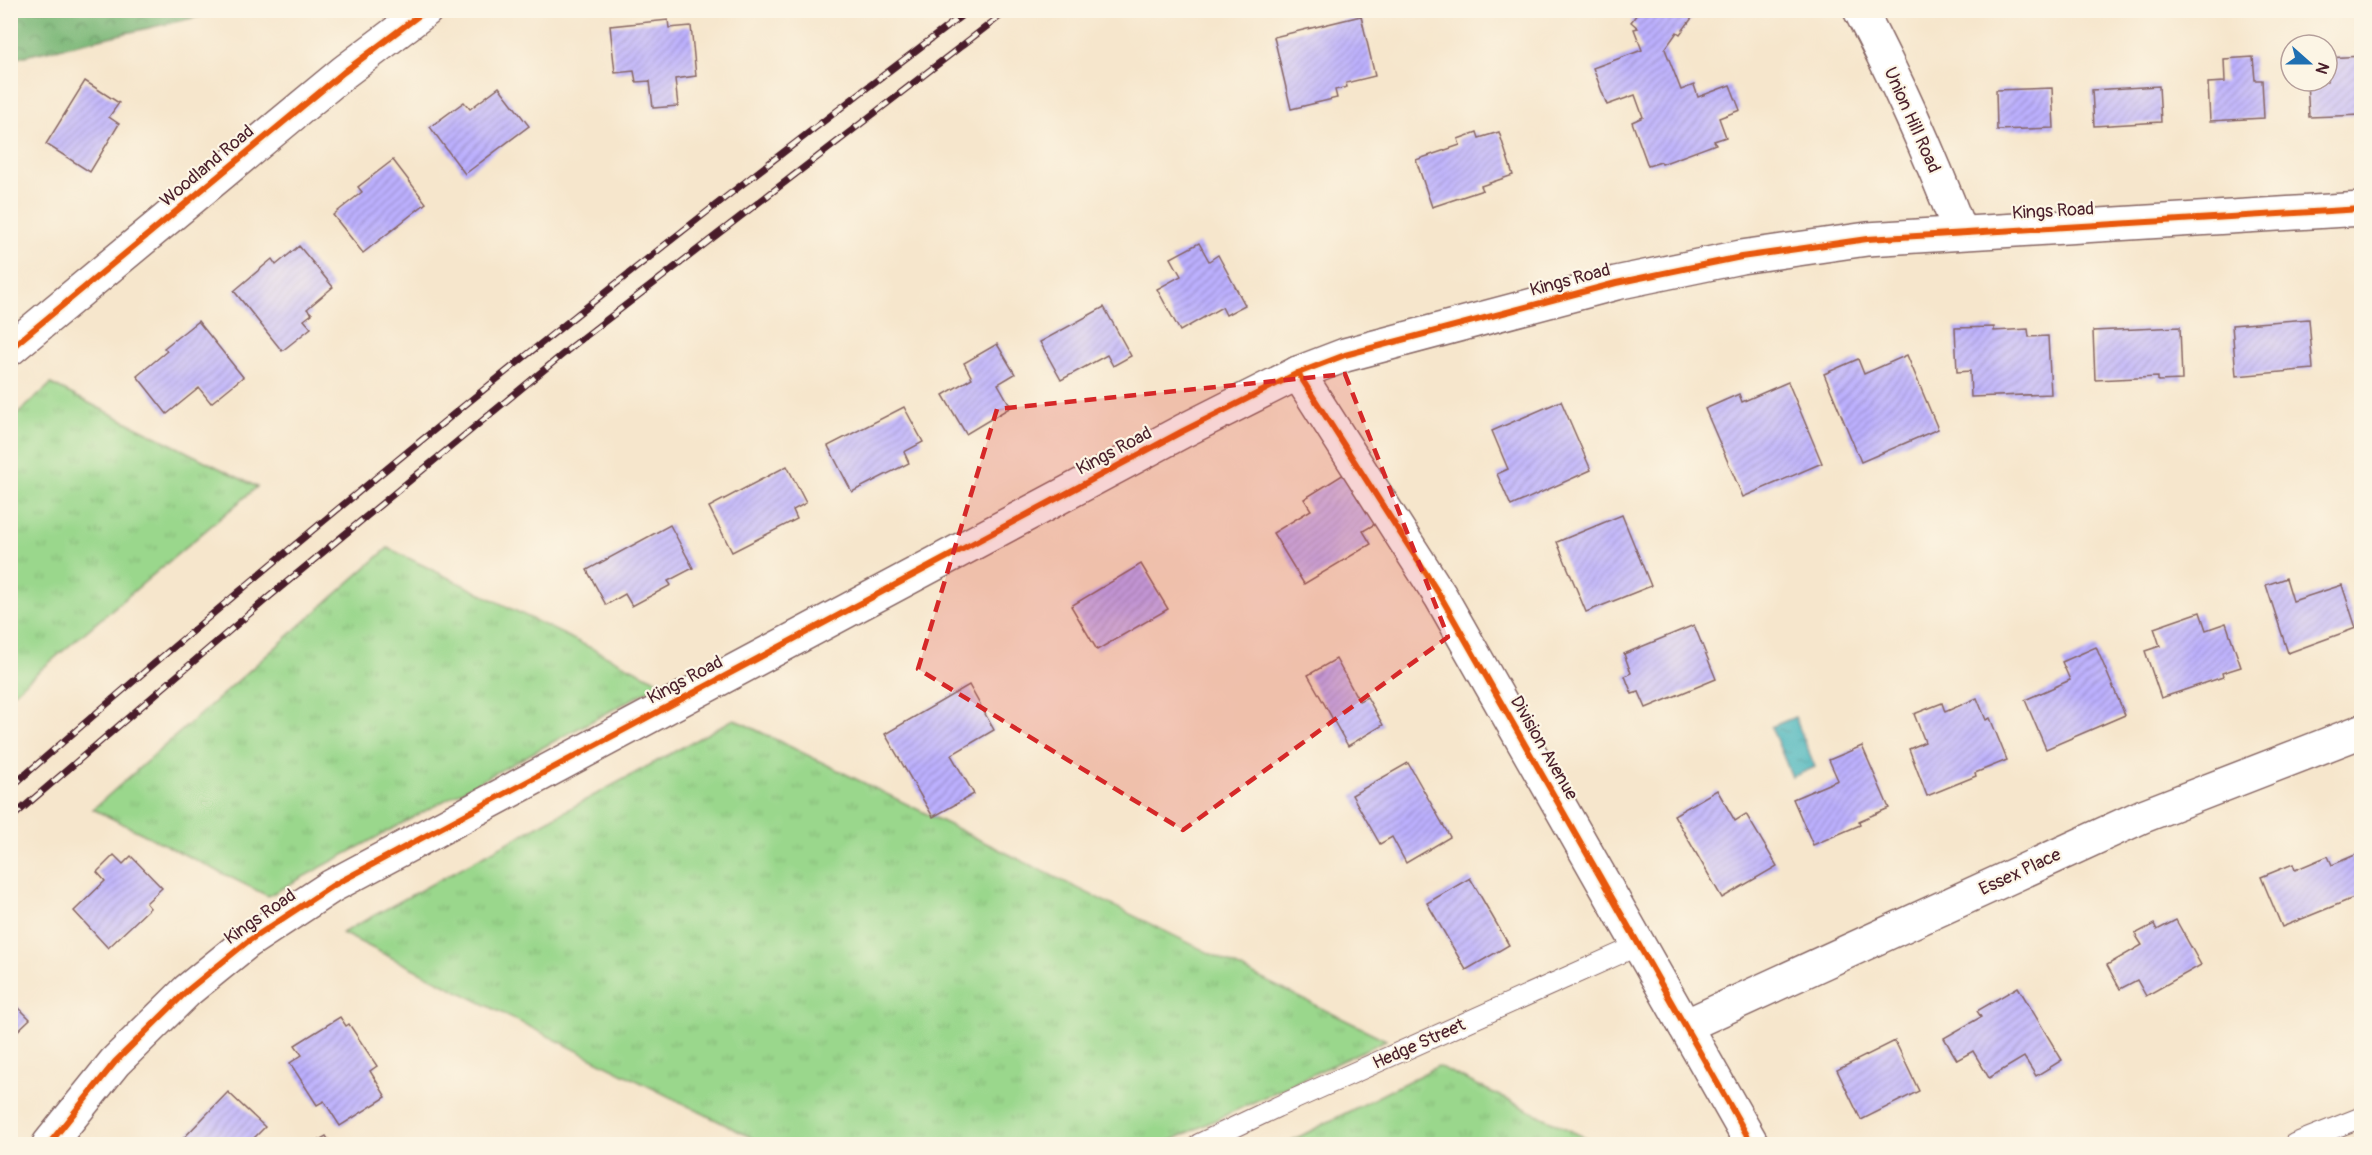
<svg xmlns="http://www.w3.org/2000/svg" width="2372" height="1155" viewBox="0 0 2372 1155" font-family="Pangolin,sans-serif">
  <defs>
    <pattern id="grass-tufts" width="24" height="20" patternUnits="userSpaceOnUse" patternTransform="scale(1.5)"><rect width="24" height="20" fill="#9ad78c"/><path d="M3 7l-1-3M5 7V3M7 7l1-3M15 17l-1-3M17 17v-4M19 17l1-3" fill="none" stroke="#86b879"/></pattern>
    <pattern id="forest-crowns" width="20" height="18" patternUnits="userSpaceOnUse" patternTransform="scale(1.5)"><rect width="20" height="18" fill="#7bb878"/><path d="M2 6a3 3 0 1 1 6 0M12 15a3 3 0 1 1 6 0" fill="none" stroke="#679563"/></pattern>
    <pattern id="water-ripples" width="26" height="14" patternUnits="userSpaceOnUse" patternTransform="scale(1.5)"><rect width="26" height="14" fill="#43b3bb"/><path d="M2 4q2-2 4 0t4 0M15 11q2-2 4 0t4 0" fill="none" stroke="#3a9198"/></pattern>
    <pattern id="building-hatch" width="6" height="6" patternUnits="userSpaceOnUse" patternTransform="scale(1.5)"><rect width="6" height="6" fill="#bcb0fe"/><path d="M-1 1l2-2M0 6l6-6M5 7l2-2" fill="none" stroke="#9b8fce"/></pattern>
  </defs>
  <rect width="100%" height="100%" fill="#fcf5e5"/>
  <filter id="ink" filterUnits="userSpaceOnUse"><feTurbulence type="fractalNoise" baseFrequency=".0167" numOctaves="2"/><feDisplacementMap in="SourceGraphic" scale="12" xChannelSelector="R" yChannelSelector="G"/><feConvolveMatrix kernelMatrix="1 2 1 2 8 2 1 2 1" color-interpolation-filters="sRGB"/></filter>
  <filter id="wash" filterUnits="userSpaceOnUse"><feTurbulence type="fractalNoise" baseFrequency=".008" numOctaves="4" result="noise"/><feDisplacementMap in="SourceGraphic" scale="24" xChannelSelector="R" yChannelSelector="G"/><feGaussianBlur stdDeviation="1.35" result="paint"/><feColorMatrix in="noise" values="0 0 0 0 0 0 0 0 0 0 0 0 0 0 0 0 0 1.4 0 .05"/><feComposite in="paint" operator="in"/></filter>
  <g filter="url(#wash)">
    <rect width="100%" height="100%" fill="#f6e6cc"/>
    <g fill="url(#grass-tufts)" stroke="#727b5c" stroke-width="1.5">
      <path d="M51,384L257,487L11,695V420Z"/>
      <path d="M388,548L662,683L268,896L93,809Z"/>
      <path d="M734,719L1386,1040L1164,1144H764L342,933Z"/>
      <path d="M1438,1066L1598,1144H1285Z"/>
    </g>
    <path fill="url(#forest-crowns)" stroke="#626c52" stroke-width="1.5" d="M11,10H224V11L11,59Z"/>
    <path fill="url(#water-ripples)" stroke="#466973" stroke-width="1.5" d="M1795,717L1815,767L1792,777L1771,727Z"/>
    <g id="blocks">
      <g fill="url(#building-hatch)">
        <path d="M1640,10H1698L1680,34L1677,32L1665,49L1681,90L1694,85L1698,97L1730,85L1740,110L1719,118L1726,137L1714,141L1716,144L1662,164L1661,162L1648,166L1632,122L1643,117L1635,95L1607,105L1593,68L1642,50L1634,29L1638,28L1631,22Z"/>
        <path d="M1361,16L1375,76L1346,83L1347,87L1335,90L1337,98L1291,109L1274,37Z"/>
        <path d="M668,20L669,28L691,26L696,76L675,79L678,106L653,108L650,81L636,82L634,71L615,73L610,26Z"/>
        <path d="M2362,56V115L2309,117L2307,81H2327V58Z"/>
        <path d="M2253,57L2255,80H2262L2264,118L2210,121L2208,83L2225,82L2224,59Z"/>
        <path d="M85,81L119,103L109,117L119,124L90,172L46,144Z"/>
        <path d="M2159,86L2161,122L2094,126L2092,90Z"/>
        <path d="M499,87L529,126L465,174L430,127L464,102L470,109Z"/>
        <path d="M2052,88L2054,128L1997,130L1996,90Z"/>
        <path d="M1477,132L1479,138L1499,132L1513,175L1481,186L1483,190L1432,207L1416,160L1460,145L1458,139Z"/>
        <path d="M393,160L426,203L363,253L333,215L362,192L358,187Z"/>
        <path d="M1199,243L1209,261L1218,255L1245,305L1226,315L1222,307L1180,331L1157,289L1181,276L1171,258Z"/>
        <path d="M299,246L333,287L307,309L312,314L304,320L311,328L282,351L234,291L272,259L276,265Z"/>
        <path d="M1104,307L1131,356L1113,366L1107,355L1061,380L1040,342Z"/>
        <path d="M2309,319L2313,369L2236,376L2232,325Z"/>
        <path d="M198,321L243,377L211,403L199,388L167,414L137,376L167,351L164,348Z"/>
        <path d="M1994,327V331L2028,329L2029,337L2048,336L2051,394L1971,397L1970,371L1957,372L1955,328Z"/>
        <path d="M2180,327L2182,380L2158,381V377L2095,380L2093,331Z"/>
        <path d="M997,344L1015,374L998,384L1011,407L966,434L943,395L972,378L964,363Z"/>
        <path d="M1907,355L1938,429L1861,462L1824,374L1858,359L1864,374Z"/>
        <path d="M1788,382L1822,463L1743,497L1705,409L1739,394L1742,402Z"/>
        <path d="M1561,401L1591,470L1511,506L1497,474L1508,469L1492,431Z"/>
        <path d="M904,407L923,442L904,452L909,463L852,492L828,446Z"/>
        <path d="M787,466L806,503L793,510L797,519L732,552L709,507Z"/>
        <path d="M1344,474L1375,524L1363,531L1371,544L1304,584L1273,533L1311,510L1304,499Z"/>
        <path d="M1622,515L1651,586L1586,612L1557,542Z"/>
        <path d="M670,525L693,568L668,581L671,585L632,606L625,594L606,605L587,570Z"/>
        <path d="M1141,564L1168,609L1097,650L1071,606Z"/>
        <path d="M2286,578L2293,601L2342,585L2356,628L2288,653L2266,585Z"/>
        <path d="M2200,612L2206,630L2226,623L2241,667L2222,673L2223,677L2161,698L2145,651L2160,646L2154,628Z"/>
        <path d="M1694,625L1716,679L1646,708L1639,692L1632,694L1625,676L1631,673L1624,654Z"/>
        <path d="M2096,647L2125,715L2046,749L2025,700L2070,680L2062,662Z"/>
        <path d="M1336,659L1359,701L1367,697L1383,725L1348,746L1308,675Z"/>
        <path d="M969,685L994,730L951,755L974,794L933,817L885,734Z"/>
        <path d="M1977,698L1986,720L1990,718L2007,760L1975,773L1976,776L1927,796L1909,749L1925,742L1914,714L1942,703L1945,712Z"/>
        <path d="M1862,746L1889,808L1859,821L1860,825L1813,845L1793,799L1838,780L1829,760Z"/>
        <path d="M1408,763L1450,837L1406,863L1392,837L1380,844L1352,795Z"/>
        <path d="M1717,790L1735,821L1746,814L1777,866L1722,898L1674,815Z"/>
        <path d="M2362,852V897L2357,899L2356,897L2282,927L2261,877L2293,864L2295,870L2328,856L2332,865Z"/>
        <path d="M114,855L123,864L131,856L162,888L146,903L150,908L108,948L74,911L105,881L97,872Z"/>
        <path d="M1470,878L1509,945L1466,970L1427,903Z"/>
        <path d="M2176,920L2201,965L2146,996L2137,980L2120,989L2107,965L2142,945L2135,934L2154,924L2157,930Z"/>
        <path d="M2018,987L2062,1060L2036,1076L2024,1057L1989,1078L1973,1051L1957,1060L1944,1038L1981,1017L1977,1011Z"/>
        <path d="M10,999L30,1019L10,1038Z"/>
        <path d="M340,1017L346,1026L349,1024L377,1066L370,1071L386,1097L340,1126L324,1101L317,1105L290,1063L302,1055L295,1045Z"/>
        <path d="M1895,1041L1919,1091L1861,1120L1837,1070Z"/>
        <path d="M228,1092L265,1127L248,1144H178Z"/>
        <path d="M326,1136L331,1144H312Z"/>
      </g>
    </g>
  </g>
  <g filter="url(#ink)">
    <use href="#blocks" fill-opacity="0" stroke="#866563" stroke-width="1.5"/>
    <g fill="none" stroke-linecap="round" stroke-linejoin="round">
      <g stroke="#866563" stroke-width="22">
        <g id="lane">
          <path d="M1199,1144L1277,1107L1639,945"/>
          <path d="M2294,1144L2362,1117"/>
        </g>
      </g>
      <g stroke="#866563" stroke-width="36">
        <g id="street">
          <path d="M1860,10C1898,82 1931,157 1960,232"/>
          <path d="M10,349L344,72L426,10"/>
          <path d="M1298,373L1441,597L1752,1144"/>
          <path d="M1685,1026L2143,816L2362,731"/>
          <path d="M49,1144L115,1062L188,990L247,942L332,886L1183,431L1298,373L1345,355L1616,283L1741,257L1867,239L2362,209"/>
        </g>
      </g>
      <use href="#lane" stroke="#fff" stroke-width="20"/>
      <use href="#street" stroke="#fff" stroke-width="33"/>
      <g stroke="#4a1f2b" stroke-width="7">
        <g id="rail">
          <path d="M10,788C320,517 640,259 969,10"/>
          <path d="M10,819L270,596L574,345L1008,10"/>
        </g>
      </g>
      <use href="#rail" stroke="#fcf5e5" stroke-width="4.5" stroke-dasharray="14" stroke-linecap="butt"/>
      <g stroke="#fcf5e5" stroke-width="10">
        <g id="cycleway">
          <path d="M10,349L344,72L426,10"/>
          <path d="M1298,373L1441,597L1752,1144"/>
          <path d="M49,1144L115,1062L188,990L247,942L332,886L1183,431L1298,373L1345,355L1616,283L1741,257L1867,239L2362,209"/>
        </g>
      </g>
      <use href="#cycleway" stroke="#e8590c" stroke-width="6"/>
    </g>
  </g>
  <path fill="#d62828" fill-opacity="0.2" stroke="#d62828" stroke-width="4.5" stroke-dasharray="12 8" stroke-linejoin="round" d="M1345,374L1448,637L1183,830L918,669L997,409Z"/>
  <g text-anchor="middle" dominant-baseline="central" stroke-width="4.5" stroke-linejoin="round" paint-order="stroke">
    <g font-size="18" fill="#4a1f2b" stroke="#fcf5e5">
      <text transform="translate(1912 120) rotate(66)">Union Hill Road</text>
      <text transform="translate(207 166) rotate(-40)">Woodland Road</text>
      <text transform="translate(2053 211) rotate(-3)">Kings Road</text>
      <text transform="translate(1570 280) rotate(-15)">Kings Road</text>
      <text transform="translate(1114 451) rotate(-28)">Kings Road</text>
      <text transform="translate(685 680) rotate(-28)">Kings Road</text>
      <text transform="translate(1544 748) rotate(60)">Division Avenue</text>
      <text transform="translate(2020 872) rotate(-25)">Essex Place</text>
      <text transform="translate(260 917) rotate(-35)">Kings Road</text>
      <text transform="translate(1419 1044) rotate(-24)">Hedge Street</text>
    </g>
  </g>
  <rect width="2372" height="1155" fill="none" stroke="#fcf5e5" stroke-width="36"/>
  <g transform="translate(2309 63) rotate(111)"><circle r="28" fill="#fcf5e5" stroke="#b59f9b" stroke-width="1.5"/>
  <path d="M0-4.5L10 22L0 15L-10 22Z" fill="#1f6fb2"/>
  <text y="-9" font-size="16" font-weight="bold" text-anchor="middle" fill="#4a1f2b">N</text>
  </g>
</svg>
